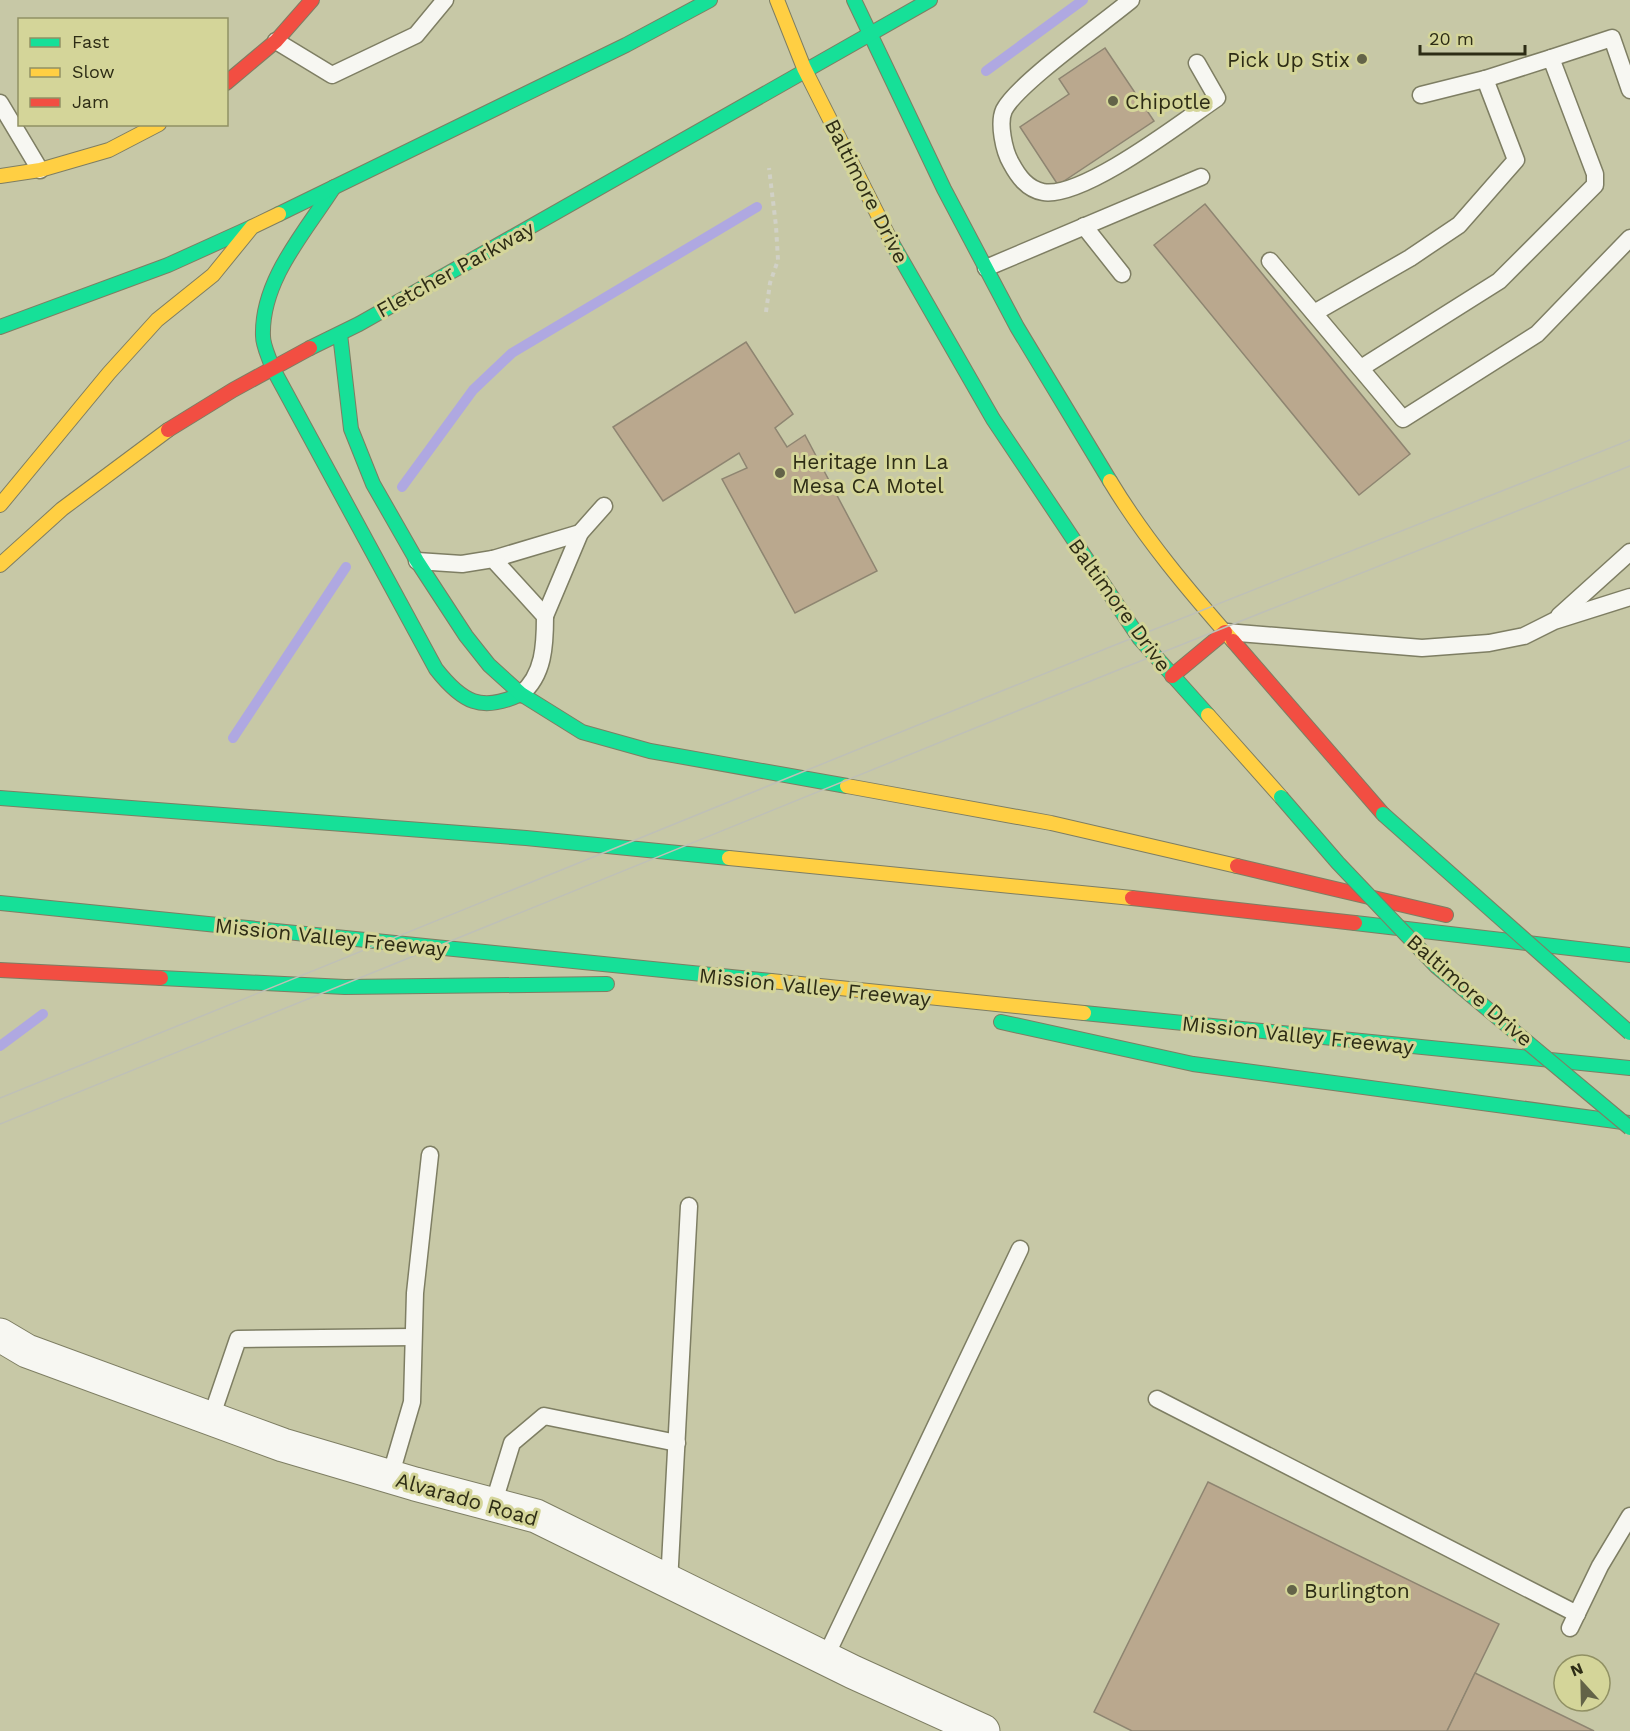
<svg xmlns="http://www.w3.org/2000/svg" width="1630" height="1731" viewBox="0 0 1630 1731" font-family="'Work Sans',sans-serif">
  <rect width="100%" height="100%" fill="#c7c8a6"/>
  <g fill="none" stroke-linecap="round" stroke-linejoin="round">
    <g stroke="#afa8e1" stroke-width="10">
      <path d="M986,71L1083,0"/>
      <path d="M402,487L473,390L512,353L757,207"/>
      <path d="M233,738L346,567"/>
      <path d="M0,1046L43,1014"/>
    </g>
  </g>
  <g fill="#baa88e" stroke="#8e8571" stroke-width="1.5">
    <path d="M1105,48L1154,121L1058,185L1020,127L1069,94L1059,79Z"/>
    <path d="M1205,204L1410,454L1359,495L1154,245Z"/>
    <path d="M746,342L793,414L775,428L787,447L805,435L877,571L795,613L722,479L747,468L739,453L663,501L613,427Z"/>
    <path d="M1208,1482L1499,1624L1447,1731H1132L1094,1712Z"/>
    <path d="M1475,1673L1594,1731H1447Z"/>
  </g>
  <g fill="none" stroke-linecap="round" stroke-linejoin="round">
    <g stroke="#7e7e63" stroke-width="19">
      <g id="lane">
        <path d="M1131,0C1105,22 1017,84 1004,110C998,123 1004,151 1011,163C1018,176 1027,189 1043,192C1083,199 1183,121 1217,98L1197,63"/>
        <path d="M276,41L332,75L416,35L445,0"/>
        <path d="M1551,58L1612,38L1630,90"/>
        <path d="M0,103L40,170"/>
        <path d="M1084,226L1122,274"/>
        <path d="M1270,261L1403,419L1537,334L1630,238"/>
        <path d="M986,268L1201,177"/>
        <path d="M1314,313L1410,258L1459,225L1516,160L1485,79L1421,95"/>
        <path d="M1361,368L1499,281L1595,185V174L1551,58L1485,79"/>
        <path d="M493,559L580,533"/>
        <path d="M417,561L462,564L493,559L545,616C545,645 544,675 521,694"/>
        <path d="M545,616L580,533L604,506"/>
        <path d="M1559,616L1630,552"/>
        <path d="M1226,632L1422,648L1489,643L1524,636L1554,621L1630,597"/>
        <path d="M1157,1399L1577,1614"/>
        <path d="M211,1418L238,1339L413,1337"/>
        <path d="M390,1477L412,1402L415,1293L430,1155"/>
        <path d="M493,1505L512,1443L544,1416L677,1443"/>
        <path d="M669,1583L689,1206"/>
        <path d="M1570,1628L1600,1566L1630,1516"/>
        <path d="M825,1658L1020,1249"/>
      </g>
    </g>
    <g stroke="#7e7e63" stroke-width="35">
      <path id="street" d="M0,1335L27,1351L283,1445L415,1484L536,1516L853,1672L983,1731"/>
    </g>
    <g stroke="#7e7e63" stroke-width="16">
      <g id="fast">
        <path d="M854,0L944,189L1017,327L1110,481"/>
        <path d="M334,187C306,231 261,280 263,336C263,346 269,357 272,367L436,669C462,702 481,713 521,694"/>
        <path d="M279,214L626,45L710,0"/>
        <path d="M892,243L993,419L1140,639L1208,715"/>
        <path d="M0,327L168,265L252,227"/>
        <path d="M340,334L351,429L373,484L417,561L466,636L489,665L521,694L582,732L650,751L847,786"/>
        <path d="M310,348L359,324L930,0"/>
        <path d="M0,798L526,838L729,858"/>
        <path d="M0,903L771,981"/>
        <path d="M1355,923L1630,955"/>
        <path d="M161,978L345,987L607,984"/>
        <path d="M1084,1013L1630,1068"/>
        <path d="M1001,1022L1193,1064L1630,1123"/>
      </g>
    </g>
    <g stroke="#7e7e63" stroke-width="16">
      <g id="slow">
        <path d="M777,0L804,68L892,243"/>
        <path d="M0,176L40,170L109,150L159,124"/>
        <path d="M1110,481C1145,539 1189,591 1233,641"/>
        <path d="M0,505L109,373L157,320L213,275L252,227L279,214"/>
        <path d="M0,565L62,509L168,430"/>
        <path d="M1208,715L1281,797"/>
        <path d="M847,786L1051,823L1237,866"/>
        <path d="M729,858L1132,898"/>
        <path d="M771,981L1084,1013"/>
      </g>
    </g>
    <g stroke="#7e7e63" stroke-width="16">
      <g id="jam">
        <path d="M226,83L276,41L312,0"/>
        <path d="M168,430L233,390L310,348"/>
        <path d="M1233,641L1383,814"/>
        <path d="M1172,676L1225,632"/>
        <path d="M1237,866L1446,915"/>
        <path d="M1132,898L1355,923"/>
        <path d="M0,970L161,978"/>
      </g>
    </g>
    <path stroke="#d1d1c6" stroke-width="4" stroke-dasharray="4.5 4.5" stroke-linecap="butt" d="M766,312L770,283L778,260L776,226L769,168"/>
    <use href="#lane" stroke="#f7f7f2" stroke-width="16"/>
    <use href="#street" stroke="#f7f7f2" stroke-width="33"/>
    <use href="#fast" stroke="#16e098" stroke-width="14"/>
    <use href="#slow" stroke="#ffcf43" stroke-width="14"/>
    <use href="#jam" stroke="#f24e42" stroke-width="14"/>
    <g stroke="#bfc0b6" stroke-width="1.5">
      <path d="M0,1098L1110,647L1630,440"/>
      <path d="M0,1124L1118,670L1630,466"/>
    </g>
    <g stroke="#7e7e63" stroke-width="16" stroke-linecap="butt">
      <g id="fast-bridge">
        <path d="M1281,797L1338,863L1436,966L1630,1128"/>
        <path d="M1383,814L1630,1033"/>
      </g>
    </g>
    <use href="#fast-bridge" stroke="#16e098" stroke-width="14"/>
  </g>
  <g fill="#636348" stroke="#d4d599" stroke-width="2">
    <circle cx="1362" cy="59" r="6"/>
    <circle cx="1113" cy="101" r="6"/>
    <circle cx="780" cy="473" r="6"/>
    <circle cx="1292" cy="1590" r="6"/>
  </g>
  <g text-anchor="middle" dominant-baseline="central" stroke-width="6" stroke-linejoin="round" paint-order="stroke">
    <g font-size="21" fill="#2d2c15" stroke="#d4d599" text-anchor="start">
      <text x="1350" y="59" text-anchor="end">Pick Up Stix</text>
      <text x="1125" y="101">Chipotle</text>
      <text x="792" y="461">Heritage Inn La<tspan x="792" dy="24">Mesa CA Motel</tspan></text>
      <text x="1304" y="1590">Burlington</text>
    </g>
    <g font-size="21" fill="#2d2c15" stroke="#d4d599">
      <text transform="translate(867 191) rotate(63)">Baltimore Drive</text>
      <text transform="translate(455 269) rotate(-29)">Fletcher Parkway</text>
      <text transform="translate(1120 605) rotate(54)">Baltimore Drive</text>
      <text transform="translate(331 937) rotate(6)">Mission Valley Freeway</text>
      <text transform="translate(815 987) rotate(6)">Mission Valley Freeway</text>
      <text transform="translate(1470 990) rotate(41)">Baltimore Drive</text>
      <text transform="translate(1298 1035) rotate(6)">Mission Valley Freeway</text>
      <text transform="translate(467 1499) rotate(16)">Alvarado Road</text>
    </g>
  </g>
  <rect x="18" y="18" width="210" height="108" fill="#d4d599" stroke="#919164" stroke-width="1.5"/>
  <rect x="30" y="38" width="30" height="9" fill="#16e098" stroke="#919164" stroke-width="1.5"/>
  <text x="72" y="48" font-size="18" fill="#2d2c15">Fast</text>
  <rect x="30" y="68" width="30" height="9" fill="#ffcf43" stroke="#919164" stroke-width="1.5"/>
  <text x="72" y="78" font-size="18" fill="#2d2c15">Slow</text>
  <rect x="30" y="98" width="30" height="9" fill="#f24e42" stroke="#919164" stroke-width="1.5"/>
  <text x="72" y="108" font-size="18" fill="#2d2c15">Jam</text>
  <g transform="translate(1582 1683) rotate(338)"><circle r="28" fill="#d4d599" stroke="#919164" stroke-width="1.5"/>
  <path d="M0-4.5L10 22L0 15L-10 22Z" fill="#636348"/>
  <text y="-9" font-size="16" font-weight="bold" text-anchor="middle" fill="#2d2c15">N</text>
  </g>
  <path d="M1420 45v9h105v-9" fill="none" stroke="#2d2c15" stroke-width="3"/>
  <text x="1429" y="45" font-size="18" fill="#2d2c15" stroke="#d4d599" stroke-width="4.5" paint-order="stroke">20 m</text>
</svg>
